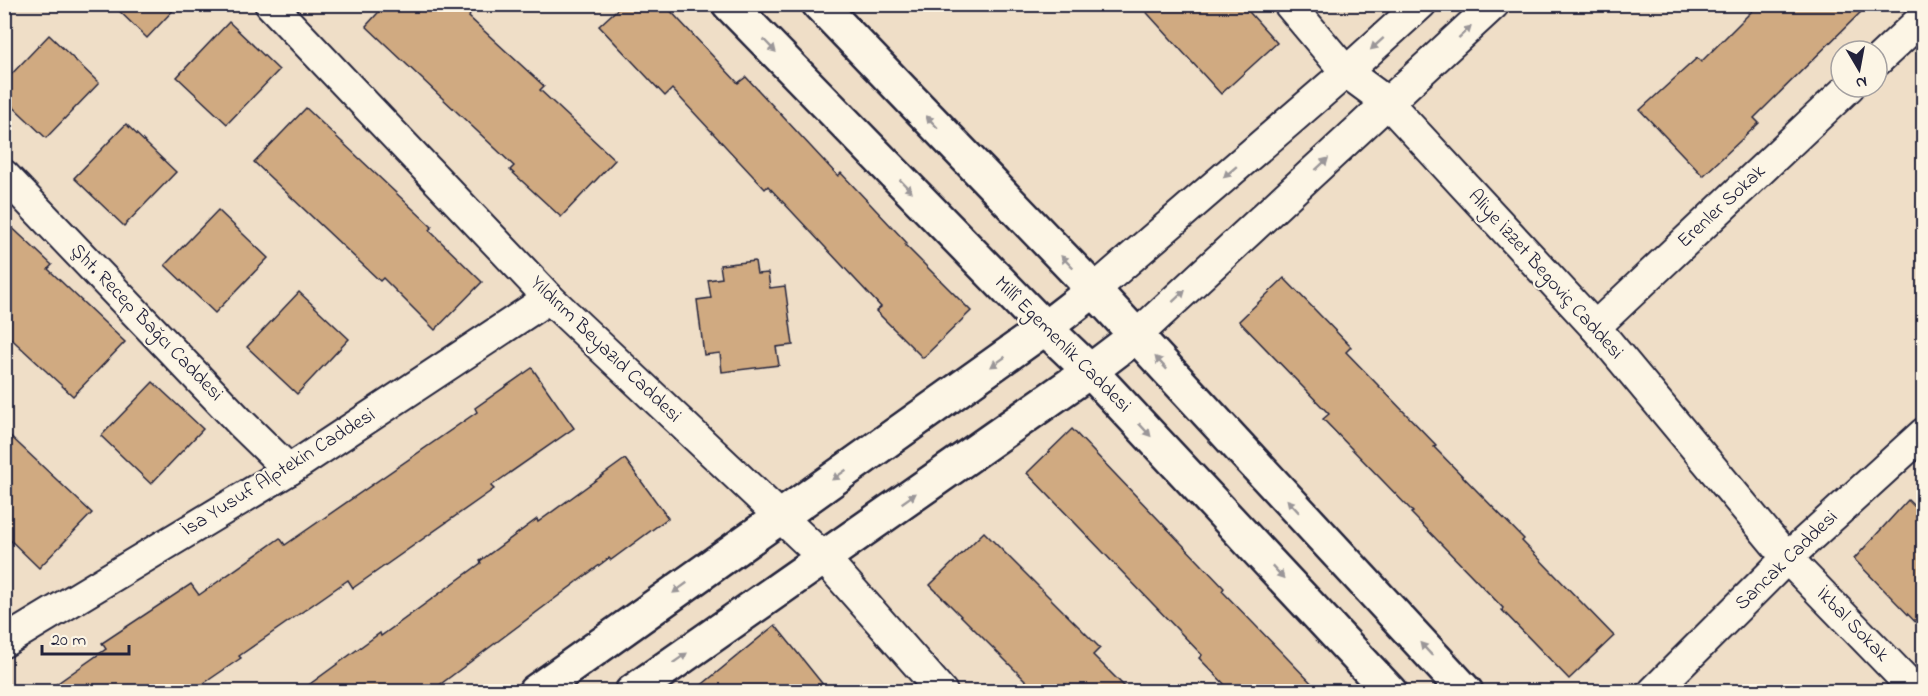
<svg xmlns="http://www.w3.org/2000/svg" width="1928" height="696" viewBox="0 0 1928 696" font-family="'Indie Flower',sans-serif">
  <rect width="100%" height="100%" fill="#efdec7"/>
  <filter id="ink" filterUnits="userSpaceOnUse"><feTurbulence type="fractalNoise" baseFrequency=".0167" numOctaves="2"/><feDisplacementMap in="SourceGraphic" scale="12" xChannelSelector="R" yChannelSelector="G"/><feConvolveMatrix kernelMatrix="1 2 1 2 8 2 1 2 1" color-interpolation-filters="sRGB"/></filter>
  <g filter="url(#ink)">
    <g fill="#d0aa81" stroke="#22223b" stroke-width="1.5">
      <path d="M112,4H179L147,38Z"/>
      <path d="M386,4H459L470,15L469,17L544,86L540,90L615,160L561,217L510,170L514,166L366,26Z"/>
      <path d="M623,4H664L738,83L746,77L838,176L841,173L907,243L905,245L971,311L923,358L876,311L881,307L768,186L765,189L672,89L665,96L599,26Z"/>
      <path d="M1139,4H1242L1277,43L1221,94Z"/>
      <path d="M1759,4H1869L1754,118L1759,123L1703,176L1640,110L1697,58L1701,62Z"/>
      <path d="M229,22L279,70L227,124L177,77Z"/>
      <path d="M49,35L99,83L46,138L4,98V82Z"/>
      <path d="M306,108L432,227L429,230L482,282L435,330L383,278L380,281L254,162Z"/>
      <path d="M126,124L176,172L124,226L74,178Z"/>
      <path d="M218,210L268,258L215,313L165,265Z"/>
      <path d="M4,220L52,265L48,269L125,342L73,396L4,332Z"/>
      <path d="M755,261L757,274L768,273L770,288L785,286L793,345L776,347L779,365L722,372L720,353L704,355L697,300L711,298L708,280L722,278L720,265Z"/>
      <path d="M1284,278L1351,347L1346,352L1436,445L1434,447L1524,539L1522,541L1614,636L1569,679L1502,610L1503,608L1411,513L1413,512L1323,419L1329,414L1239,321Z"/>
      <path d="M299,292L349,339L297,394L247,347Z"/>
      <path d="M532,368L574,428L491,486L494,489L353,588L348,580L239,656L241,658L191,692H45L106,649L102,643L191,584L199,595L280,538L285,545L477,412L475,408Z"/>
      <path d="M153,382L203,429L151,484L101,436Z"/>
      <path d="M1072,429L1224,588L1222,591L1320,692H1232L1199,658L1202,655L1027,473Z"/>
      <path d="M4,430L92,513L39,568L4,534Z"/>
      <path d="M625,459L668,518L611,560L609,558L430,692H299L380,633L381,636L481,563L480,561L537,519L538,522Z"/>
      <path d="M1908,500L1923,515V630L1854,559Z"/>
      <path d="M984,532L1100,648L1093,655L1130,692H1037L930,585Z"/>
      <path d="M775,625L829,692H693Z"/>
    </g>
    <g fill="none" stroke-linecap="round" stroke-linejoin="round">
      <g stroke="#22223b" stroke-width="34">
        <g id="minor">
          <path d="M270,4L549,298L824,558L942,692"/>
          <path d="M1289,4L1346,72L1388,103L1595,327L1787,558L1917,692"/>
          <path d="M1877,61L1924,17"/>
          <path d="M4,175L241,423L289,470"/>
          <path d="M1094,290L1346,72L1421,4"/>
          <path d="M1595,327L1849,87"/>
          <path d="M1136,336L1494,4"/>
          <path d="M4,642L289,470L549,298"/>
          <path d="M1653,692L1787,558L1924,433"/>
        </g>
      </g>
      <g stroke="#22223b" stroke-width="38">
        <g id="major">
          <path d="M729,4L1045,328L1090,371L1390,692"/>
          <path d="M819,4L1094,290L1466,692"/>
          <path d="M535,692L1045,328L1094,290"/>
          <path d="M632,692L1090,371L1136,336"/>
        </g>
      </g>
      <use href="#minor" stroke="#fcf5e5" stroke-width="30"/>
      <use href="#major" stroke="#fcf5e5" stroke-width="33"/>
    </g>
    <defs><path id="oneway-solid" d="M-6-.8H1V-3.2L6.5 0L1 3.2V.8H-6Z" transform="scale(1.5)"/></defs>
    <g fill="#9a9698">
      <use href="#oneway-solid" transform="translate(1465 32) rotate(-43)"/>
      <use href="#oneway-solid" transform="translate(1377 44) rotate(138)"/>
      <use href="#oneway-solid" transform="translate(770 46) rotate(46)"/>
      <use href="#oneway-solid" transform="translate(932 122) rotate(-134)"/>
      <use href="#oneway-solid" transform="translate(1322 164) rotate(-43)"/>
      <use href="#oneway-solid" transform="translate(1230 172) rotate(139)"/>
      <use href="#oneway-solid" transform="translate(906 186) rotate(46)"/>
      <use href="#oneway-solid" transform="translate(1067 262) rotate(-134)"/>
      <use href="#oneway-solid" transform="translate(1179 296) rotate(-43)"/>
      <use href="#oneway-solid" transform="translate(998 362) rotate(145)"/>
      <use href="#oneway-solid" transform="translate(1161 363) rotate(-133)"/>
      <use href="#oneway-solid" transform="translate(1145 430) rotate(47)"/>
      <use href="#oneway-solid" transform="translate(839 475) rotate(145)"/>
      <use href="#oneway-solid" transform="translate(909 498) rotate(-35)"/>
      <use href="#oneway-solid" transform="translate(1293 506) rotate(-133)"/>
      <use href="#oneway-solid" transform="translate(1278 572) rotate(47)"/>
      <use href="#oneway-solid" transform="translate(680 588) rotate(144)"/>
      <use href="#oneway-solid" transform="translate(1426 649) rotate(-133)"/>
      <use href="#oneway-solid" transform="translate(680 658) rotate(-35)"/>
    </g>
  </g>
  <g text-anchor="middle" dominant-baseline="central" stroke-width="4.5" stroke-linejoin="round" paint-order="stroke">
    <g font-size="20" fill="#22223b" stroke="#fcf5e5">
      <text transform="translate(1722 207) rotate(-43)">Erenler Sokak</text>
      <text transform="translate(1545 275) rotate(48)">Aliye İzzet Begoviç Caddesi</text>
      <text transform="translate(146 323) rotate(46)">Şht. Recep Bağcı Caddesi</text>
      <text transform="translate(1062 345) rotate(45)">Millî Egemenlik Caddesi</text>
      <text transform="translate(605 350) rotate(44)">Yıldırım Beyazıd Caddesi</text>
      <text transform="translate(279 473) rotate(-32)">İsa Yusuf Alptekin Caddesi</text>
      <text transform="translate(1787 561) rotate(-44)">Sancak Caddesi</text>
      <text transform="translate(1852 625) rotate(46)">İkbal Sokak</text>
    </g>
  </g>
  <rect width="1928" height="696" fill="none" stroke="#fcf5e5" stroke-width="24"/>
  <rect x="12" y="12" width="1904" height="672" fill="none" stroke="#22223b" stroke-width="2" filter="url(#ink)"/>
  <g transform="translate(1859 69) rotate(170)"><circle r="28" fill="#fcf5e5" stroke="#a5a1a1" stroke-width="1.5"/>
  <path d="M0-4.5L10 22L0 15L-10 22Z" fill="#22223b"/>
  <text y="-9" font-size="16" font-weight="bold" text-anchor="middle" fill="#22223b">N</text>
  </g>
  <path d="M42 645v9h87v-9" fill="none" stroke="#22223b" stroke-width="3"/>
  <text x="51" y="645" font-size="18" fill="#22223b" stroke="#fcf5e5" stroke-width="4.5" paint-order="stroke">20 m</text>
</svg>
